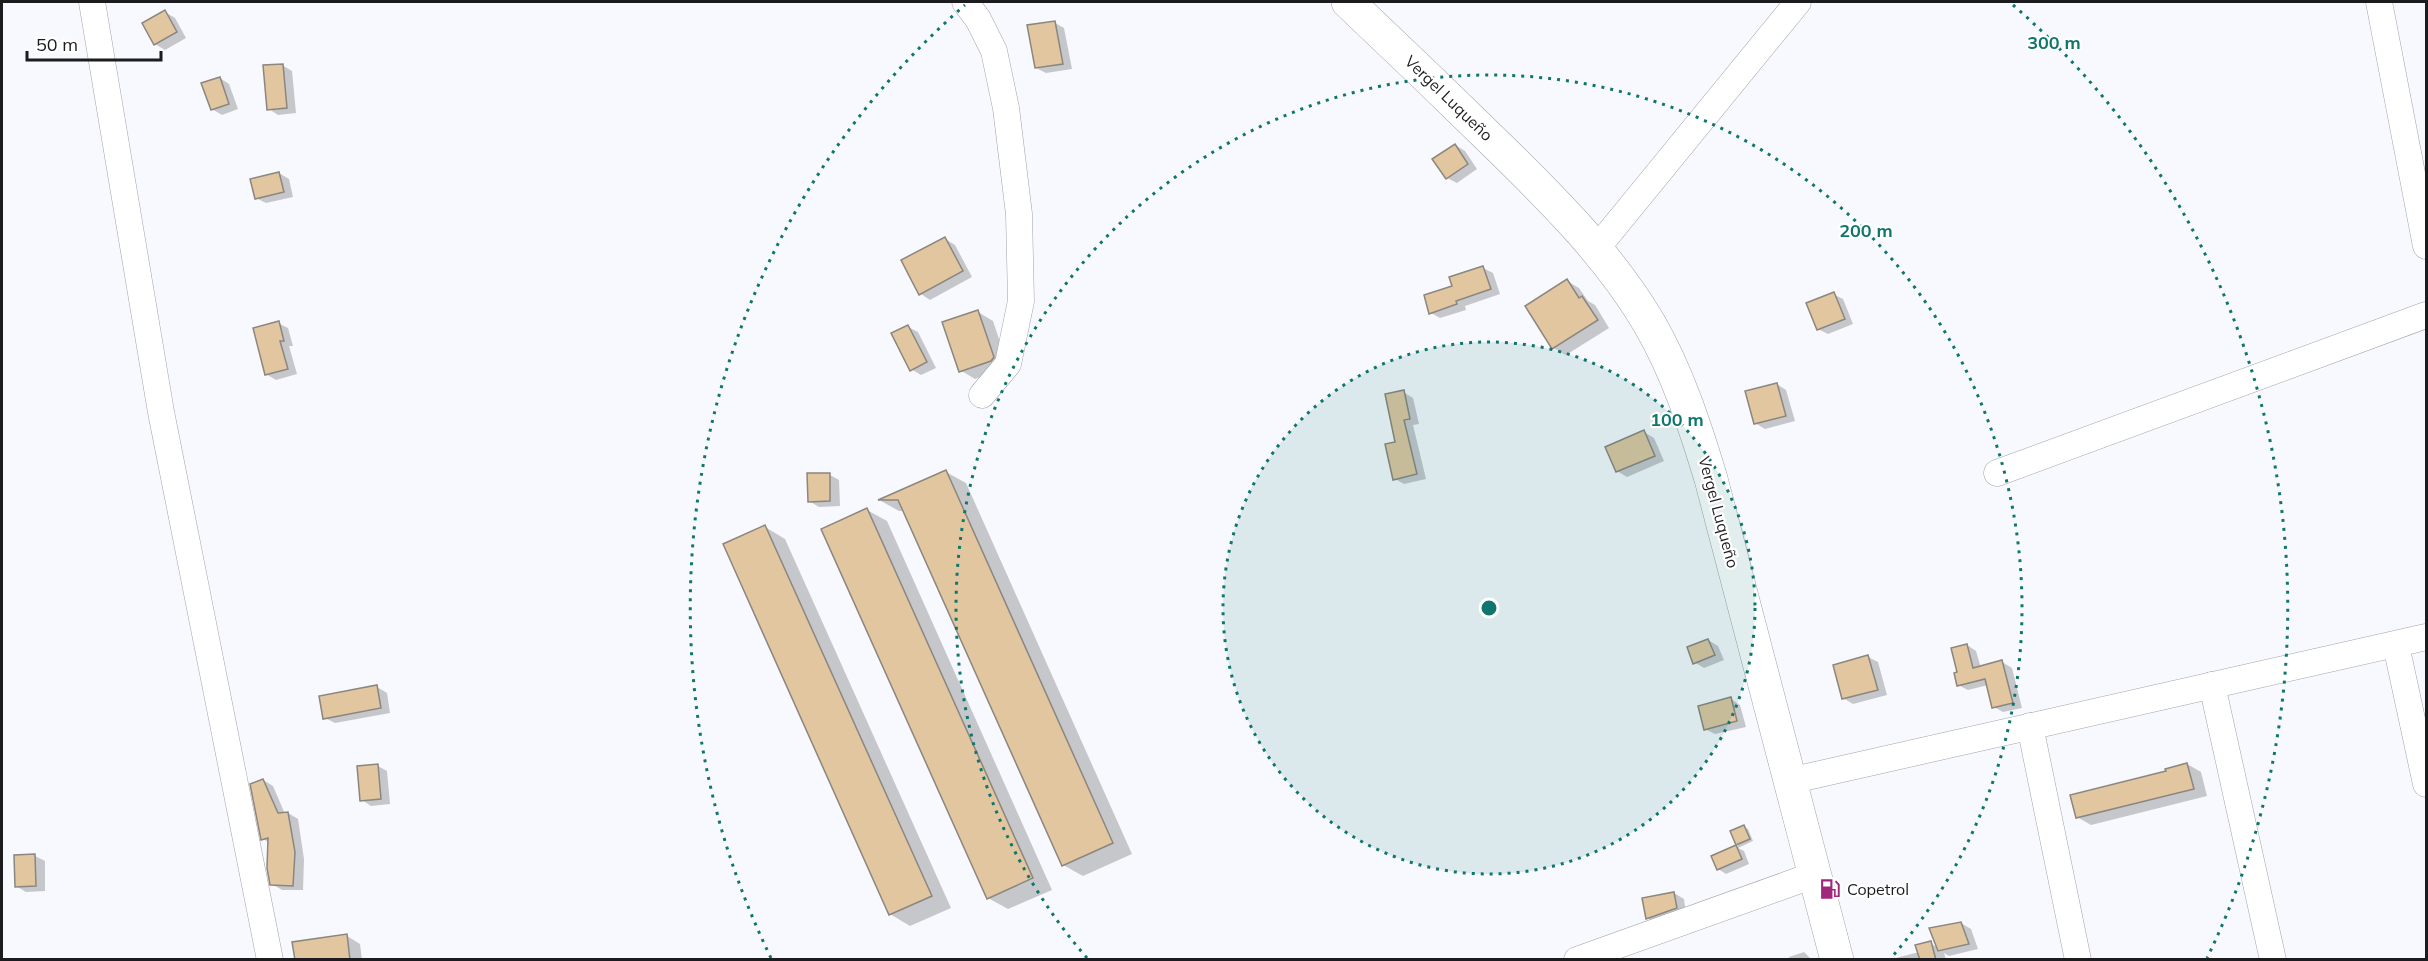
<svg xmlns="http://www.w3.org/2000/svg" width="2428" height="961" viewBox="0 0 2428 961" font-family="Mulish,sans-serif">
  <rect width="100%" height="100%" fill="#f8f9fe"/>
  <g fill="#0003">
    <path d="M165,12L175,18L186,38L165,50L155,44Z"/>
    <path d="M1055,23L1064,28L1072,69L1046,73L1036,68Z"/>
    <path d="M282,65L292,71L296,113L278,115L269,109Z"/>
    <path d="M220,78L229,84L238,109L222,115L212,109Z"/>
    <path d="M1455,145L1465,151L1477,169L1457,183L1447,178Z"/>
    <path d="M279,173L289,179L293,197L266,203L256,198Z"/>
    <path d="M945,239L955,245L972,277L930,300L921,294L903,261Z"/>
    <path d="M1483,268L1493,273L1500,294L1465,306L1466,310L1440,318L1431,313L1454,287Z"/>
    <path d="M1567,281L1579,288L1588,301L1595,305L1609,328L1566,355L1553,348Z"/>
    <path d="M1833,294L1843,299L1853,324L1828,334L1818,329Z"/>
    <path d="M978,312L993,321L1008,366L975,379L960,370Z"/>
    <path d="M278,323L288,328L293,346H289L297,374L276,380L266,374Z"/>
    <path d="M908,327L918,332L936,368L921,375L911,369Z"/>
    <path d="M1777,384L1786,390L1795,421L1765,429L1755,423Z"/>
    <path d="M1403,392L1413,398L1419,424L1413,425L1426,479L1404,484L1395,479Z"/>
    <path d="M1644,432L1654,438L1664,461L1627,477L1617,471Z"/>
    <path d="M946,472L966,483L1132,854L1083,876L1063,865L905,511H899L881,501Z"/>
    <path d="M830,475L839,480L840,506L819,507L809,501Z"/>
    <path d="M867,510L887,521L1052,890L1008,909L988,898Z"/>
    <path d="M765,527L785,539L951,908L910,926L890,914Z"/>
    <path d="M1708,640L1718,646L1724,660L1704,668L1694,662Z"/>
    <path d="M1967,645L1976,651L1981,668L2002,662L2012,668L2022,708L2003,712L1994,707L1988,685L1968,690L1958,685Z"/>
    <path d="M1868,657L1878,662L1887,695L1853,704L1843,698Z"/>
    <path d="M377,687L387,693L390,713L335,723L325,718Z"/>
    <path d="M1731,699L1740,705L1746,727L1715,734L1705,729Z"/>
    <path d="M2187,764L2201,772L2207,796L2091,825L2077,817Z"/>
    <path d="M378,766L387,771L390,804L371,806L362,800Z"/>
    <path d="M263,780L273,786L285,814L288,813L298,819L304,859L303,890H282L272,884L270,843L263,839Z"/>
    <path d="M1744,827L1748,829L1753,841L1738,848L1744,851L1749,864L1726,874L1718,869L1713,856L1738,846L1732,832Z"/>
    <path d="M35,856L45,861V891L26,892L16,886Z"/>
    <path d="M1674,893L1684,899L1686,913L1657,924L1647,918Z"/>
    <path d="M1961,923L1971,929L1978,949L1949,956L1944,953L1946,960H1888L1919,952L1930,943L1938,948Z"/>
    <path d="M347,936L360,944L362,960H296Z"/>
    <path d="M1804,952L1812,960H1790L1789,957Z"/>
  </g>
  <g fill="#e1c6a0" stroke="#8b867f" stroke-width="1.5">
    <path d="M165,10L177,32L154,45L142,23Z"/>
    <path d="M1055,21L1063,64L1035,68L1027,25Z"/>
    <path d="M283,64L287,108L267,110L263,65Z"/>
    <path d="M220,77L229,104L211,110L201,83Z"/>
    <path d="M1455,144L1468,164L1446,179L1432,159Z"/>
    <path d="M279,172L284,192L255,199L250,179Z"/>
    <path d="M945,237L963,271L919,295L901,260Z"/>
    <path d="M1483,266L1491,289L1456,301L1457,304L1429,314L1424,295L1452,286L1449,277Z"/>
    <path d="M1567,279L1579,298L1582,296L1598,320L1552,349L1525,306Z"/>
    <path d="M1834,292L1845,319L1817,330L1806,303Z"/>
    <path d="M978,310L994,357L991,361L959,372L942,322Z"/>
    <path d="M279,321L284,341H280L288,369L265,375L253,328Z"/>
    <path d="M908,325L927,362L910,371L891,333Z"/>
    <path d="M1777,383L1786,416L1754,424L1745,391Z"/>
    <path d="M1404,390L1410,419L1404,420L1417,474L1393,480L1385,444L1395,442L1385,394Z"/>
    <path d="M1644,430L1655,456L1616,472L1605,447Z"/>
    <path d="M946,470L1113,843L1062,866L898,500H878Z"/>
    <path d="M807,473H830V501L808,502Z"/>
    <path d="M867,508L1033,878L987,899L821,529Z"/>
    <path d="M765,525L932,896L889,915L723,544Z"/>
    <path d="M1708,639L1715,655L1693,664L1687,647Z"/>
    <path d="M1967,644L1973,668L2002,660L2013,703L1992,708L1985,679L1957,686L1954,673L1957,672L1951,648Z"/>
    <path d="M1868,655L1878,690L1842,699L1833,665Z"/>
    <path d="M377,685L381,708L323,719L319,696Z"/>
    <path d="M1731,697L1737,721L1704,730L1698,706Z"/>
    <path d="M2187,763L2194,789L2076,818L2070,795L2166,771L2165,769Z"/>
    <path d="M378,764L381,799L360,801L357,766Z"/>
    <path d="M263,779L278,813L288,812L295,852L293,886L270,885L267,868L268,838L261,840L250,784Z"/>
    <path d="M1744,825L1750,839L1736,845L1730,831Z"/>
    <path d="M1736,845L1742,859L1717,870L1711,856Z"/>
    <path d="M35,854L36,886L15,887L14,855Z"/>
    <path d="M1674,892L1677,908L1646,919L1642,898Z"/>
    <path d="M1961,922L1969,944L1938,951L1929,928Z"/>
    <path d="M347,934L350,960H295L292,942Z"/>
    <path d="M1931,941L1936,960H1920L1915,945Z"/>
  </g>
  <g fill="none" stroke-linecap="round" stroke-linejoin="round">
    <g stroke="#a2a3ab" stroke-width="27">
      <g id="minor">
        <path d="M92,2L161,412L270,960"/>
        <path d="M965,2L978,19L994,51L1006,108L1019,214L1021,301L1008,364L982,395"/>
        <path d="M2379,2L2426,246"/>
        <path d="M1597,248L1798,2"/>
        <path d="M1997,473L2426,315"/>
        <path d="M2396,645L2426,784"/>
        <path d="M2212,685L2273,960"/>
        <path d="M2030,726L2078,960"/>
        <path d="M1789,781L2426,637"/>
        <path d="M1577,960L1814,875"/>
      </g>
    </g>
    <g stroke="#a2a3ab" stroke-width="34">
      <path id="major" d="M1348,2C1400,51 1451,100 1502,150C1556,203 1610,257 1649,323C1677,371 1695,426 1711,479L1837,960"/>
    </g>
    <use href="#minor" stroke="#fff" stroke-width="26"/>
    <use href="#major" stroke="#fff" stroke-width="33"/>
  </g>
  <circle cx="1489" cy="608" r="266" fill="#0f766e" fill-opacity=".12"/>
  <g fill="none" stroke="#0f766e" stroke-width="3" stroke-dasharray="3 6">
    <circle cx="1489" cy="608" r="266"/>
    <path d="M1087 958A533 533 0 1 1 1891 958"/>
    <path d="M771 958A799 799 0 0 1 965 5M2013 5A799 799 0 0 1 2207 958"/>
  </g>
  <defs>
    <g id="fuel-bare" transform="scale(1.62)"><path d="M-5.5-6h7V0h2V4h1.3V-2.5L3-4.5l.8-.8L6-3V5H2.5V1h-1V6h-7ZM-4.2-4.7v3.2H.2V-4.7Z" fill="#a1277d" stroke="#fff" stroke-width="2.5" paint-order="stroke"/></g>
  </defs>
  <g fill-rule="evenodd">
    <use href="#fuel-bare" x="1830" y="889"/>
  </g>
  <g text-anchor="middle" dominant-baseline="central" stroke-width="4.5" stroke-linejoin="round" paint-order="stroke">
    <g font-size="16" fill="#1c1c1f" stroke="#fff">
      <text transform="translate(1449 98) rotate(44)">Vergel Luqueño</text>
      <text transform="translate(1719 512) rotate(75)">Vergel Luqueño</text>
    </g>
    <g font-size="16" fill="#1c1c1f" stroke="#fff" text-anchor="start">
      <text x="1847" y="889">Copetrol</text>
    </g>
  </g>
  <circle cx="1489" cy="608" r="9" fill="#0f766e" stroke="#fff" stroke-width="3"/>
  <g font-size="18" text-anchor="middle" font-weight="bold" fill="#0f766e" stroke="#fff" stroke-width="4.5" stroke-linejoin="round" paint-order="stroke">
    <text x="2054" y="49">300 m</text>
    <text x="1866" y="237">200 m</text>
    <text x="1677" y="426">100 m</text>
  </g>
  <rect width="2428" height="961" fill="none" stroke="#1c1c1f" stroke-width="6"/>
  <path d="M27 51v9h134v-9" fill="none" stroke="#1c1c1f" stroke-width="3"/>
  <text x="36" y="51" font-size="18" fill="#1c1c1f" stroke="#ffffff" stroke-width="4.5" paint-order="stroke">50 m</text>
</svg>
